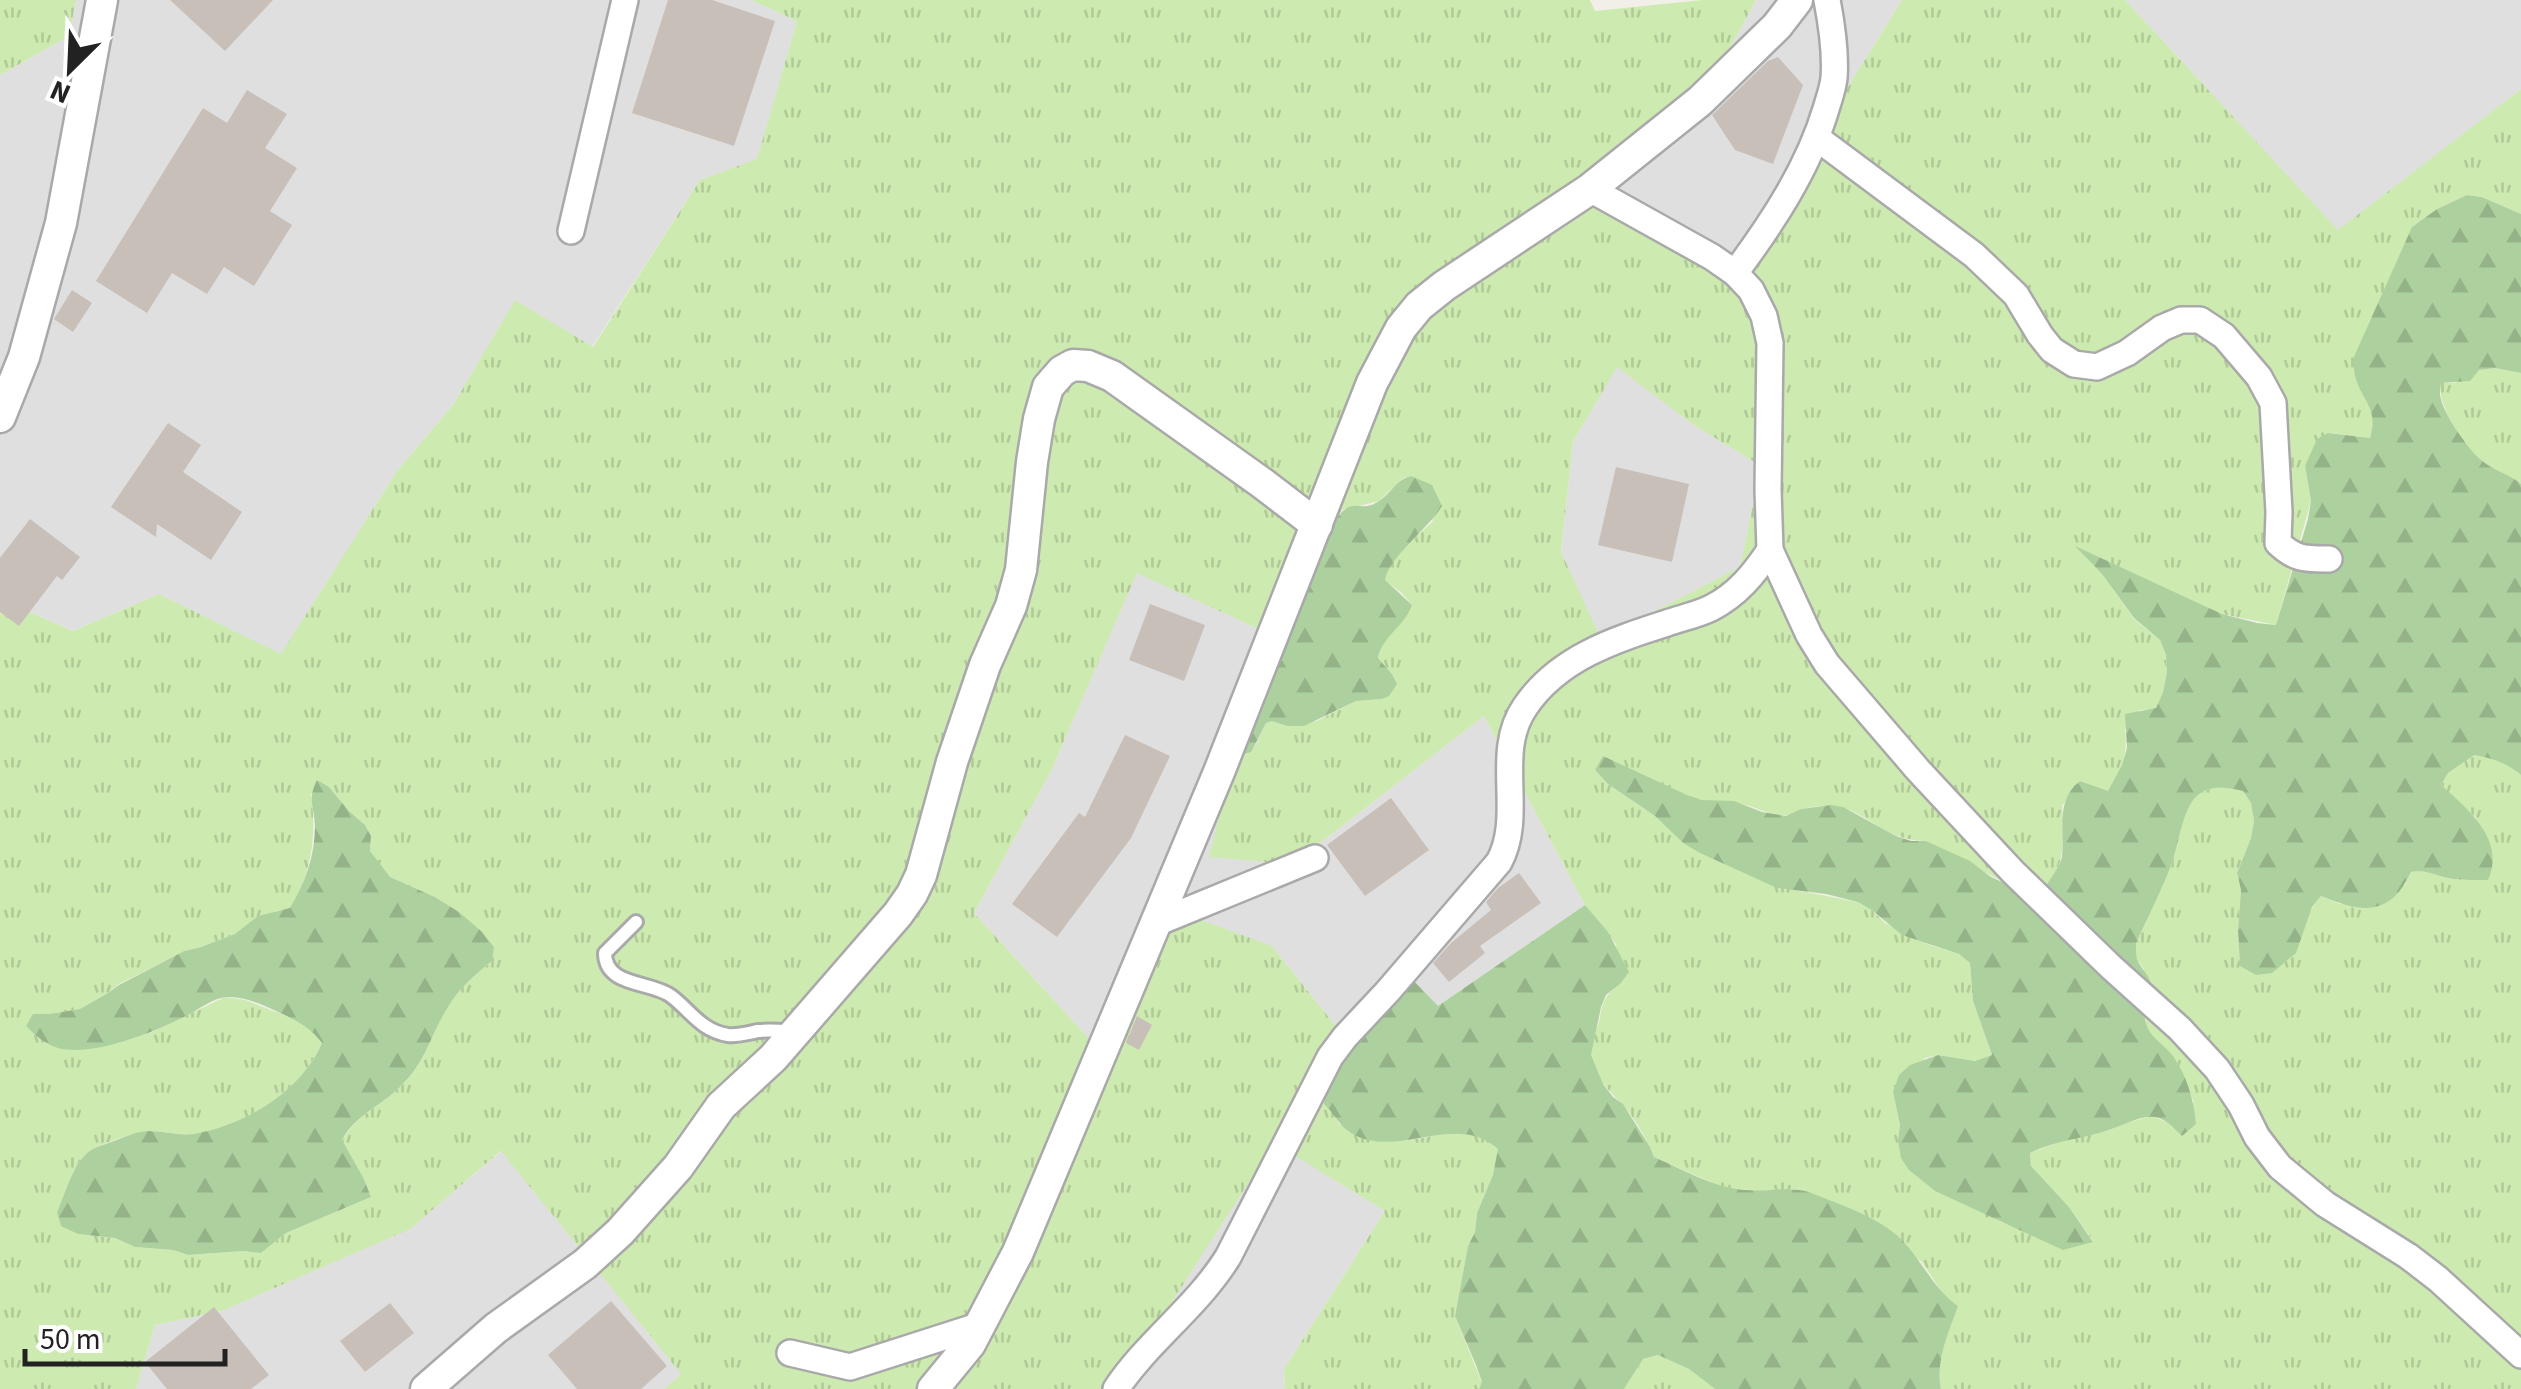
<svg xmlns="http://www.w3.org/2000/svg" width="2521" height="1389" viewBox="0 0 2521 1389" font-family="'Source Sans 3',sans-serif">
  <defs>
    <pattern id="grass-tufts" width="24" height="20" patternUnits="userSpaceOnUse" patternTransform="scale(2.5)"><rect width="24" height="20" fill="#cdebb0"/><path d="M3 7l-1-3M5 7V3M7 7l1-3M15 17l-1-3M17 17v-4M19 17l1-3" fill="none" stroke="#b0c997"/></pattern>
    <pattern id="forest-firs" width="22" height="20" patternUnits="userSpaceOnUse" patternTransform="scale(2.5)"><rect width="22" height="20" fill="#add19e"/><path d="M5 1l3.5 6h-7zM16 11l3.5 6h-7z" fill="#95b388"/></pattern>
  </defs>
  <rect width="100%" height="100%" fill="#f2efe9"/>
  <g fill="#e0dfdf">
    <path d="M76,0H751L797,21L757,160L700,180L592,347L515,301L453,405L397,471L281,655L159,594L73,631L11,604L0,614V75L69,36Z"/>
    <path d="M1756,0H1902L1737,265L1603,188L1701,101Z"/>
    <path d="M2125,0H2521V89L2338,231Z"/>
    <path d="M1617,366L1692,424L1761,466L1740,567L1601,640L1561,553L1573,442Z"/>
    <path d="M1137,572L1265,632L1293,864L1484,716L1585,905L1437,1007L1338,1029L1272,946L1105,1056L974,913L1051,771Z"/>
    <path d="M1274,1142L1385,1211L1284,1369L1285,1389H1112L1159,1322Z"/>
    <path d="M502,1151L681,1374L664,1389H136L155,1325L222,1311L409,1229Z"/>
  </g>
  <g fill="url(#grass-tufts)" fill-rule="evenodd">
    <path d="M0,0H76L69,36L0,75Z"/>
    <path d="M751,0H1590L1595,11L1703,0H1756L1701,101L1603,188L1737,265L1902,0H2125L2338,230L2521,89V214L2482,197L2467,195L2437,209L2412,227L2362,391C2372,408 2376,419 2370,438L2329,433L2305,466L2311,501L2276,625L2222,614L2078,548L2102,574L2134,619L2160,640L2166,655L2167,672L2163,692L2156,709L2140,710L2125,729C2128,756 2122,769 2108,792L2080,781L2062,806C2063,819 2064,854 2059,864C2056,871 2050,879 2046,886L2027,890L2013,887L1926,841C1884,841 1869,811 1833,806C1824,805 1810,807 1802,809C1797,810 1793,815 1788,815C1776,817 1761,810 1750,806C1733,801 1714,803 1696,799C1667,790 1630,772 1604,757L1595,770L1608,784L1655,816L1683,843L1795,890L1858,902L1873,911L1885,923L1930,945L1959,954L1970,963L1973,1001L1992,1055L1975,1061L1938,1055L1925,1058L1893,1092L1900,1125L1898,1140L1989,1215L2003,1223L2093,1241L2069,1207L2031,1166L2030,1153L2062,1141L2110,1130L2124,1123L2153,1116L2170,1124L2194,1102L2172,1055L2152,1035L2146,1024L2144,1010V969L2136,958V943C2148,917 2162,890 2172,863C2179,844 2182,810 2197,796C2211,784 2227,788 2243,791L2251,803L2254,821L2251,838L2237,873L2241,890L2238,930L2240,965L2271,973C2294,952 2301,919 2321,896L2340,904L2405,885L2411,872C2427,869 2437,877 2453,879C2464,880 2476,880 2488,880L2476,818L2441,785L2448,773L2474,754C2492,758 2507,763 2521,775V1389H1941C1935,1361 1949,1332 1957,1306L1946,1298L1921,1261L1798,1189L1765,1192L1722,1187L1654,1157C1649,1143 1633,1115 1622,1104C1609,1090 1591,1074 1591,1052C1591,1042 1596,1032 1599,1022C1603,1002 1603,997 1620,984L1616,944L1585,905L1484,716L1293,864L1209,857L1234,757L1256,746L1266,723L1272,721L1287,726L1317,721L1356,701L1382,699L1396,684L1392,674L1378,658L1383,642L1412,605L1402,593L1384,580C1389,557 1416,538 1433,521L1410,476L1403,478L1379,501L1342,510L1265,632L1137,573L1051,771L974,913L1105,1056L1170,909L1272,946L1338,1029L1333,1112L1339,1124C1355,1129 1376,1141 1392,1141C1431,1142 1464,1117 1499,1149L1493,1175L1477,1213L1475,1232L1468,1246L1455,1316L1482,1383L1479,1389H1285L1284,1369L1385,1211L1274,1143L1159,1322L1112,1389H664L681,1374L501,1151L410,1229L222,1311L155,1325L136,1389H0V614L11,604L73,631L159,594L281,654L397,471L453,405L515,300L593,347L700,180L757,159L797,21ZM1617,367L1692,424L1761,466L1740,567L1601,639L1561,552L1573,442ZM329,787L349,811L365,825L371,836L370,851L379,866L390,877L435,897L459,912L468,921L492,961C476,974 458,989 447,1007C430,1037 427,1062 399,1088C379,1106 355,1117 342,1141L364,1179L371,1197L286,1233L261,1253L243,1251L188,1255L173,1250L135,1247L115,1238L78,1234L57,1212C65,1194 71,1170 84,1156C92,1146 135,1132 148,1131C163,1131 179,1136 195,1134C246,1126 301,1090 322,1043L313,1030L299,1021L245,1000L225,997L152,1032L119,1043L33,1014H49L80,1009L108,993L119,984L184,951L201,947L235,934L276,911L290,909C312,872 317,835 311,794Z"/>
    <path d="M2495,368L2521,373V484C2509,473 2493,471 2480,459C2463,444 2438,406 2440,383H2455L2479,370Z"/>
    <path d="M1658,1355L1689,1369L1715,1389H1624L1643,1359Z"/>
  </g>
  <g fill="url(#forest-firs)">
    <path d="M2467,195L2482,197L2521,214V373L2495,368L2479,370L2470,381L2441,383C2440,390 2439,392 2441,399C2444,414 2468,449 2480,459C2493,471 2509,473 2521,484V775C2507,763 2492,758 2474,755L2448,773L2441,785C2468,809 2506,840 2488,880C2476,880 2464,880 2453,879C2437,877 2427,869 2411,872C2390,917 2362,913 2321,896L2312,907L2296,953L2272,973L2256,975L2240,966L2238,930L2241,890L2237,873L2251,838L2254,821L2251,803L2243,791C2227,788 2211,784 2197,796C2182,810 2179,844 2172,863C2162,890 2148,917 2136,943C2136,946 2136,957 2137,959C2141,970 2151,975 2151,987C2151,1003 2140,1008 2147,1026C2152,1039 2165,1045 2173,1056C2187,1076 2194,1100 2196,1124L2182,1136C2174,1128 2166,1119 2155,1117C2140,1115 2122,1126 2109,1130C2081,1139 2057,1140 2030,1153L2031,1166L2069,1207L2093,1242L2063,1250L1935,1191L1909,1170L1901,1158L1898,1140L1900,1125L1893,1092L1899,1075L1910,1065L1938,1055L1975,1061L1992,1055L1973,1001L1970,963L1959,954L1902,935L1873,911L1858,902L1826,894L1777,888L1700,853L1683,843L1655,816L1608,784L1595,770L1603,756L1687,795L1702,800L1734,801L1762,812L1786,816L1801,809L1831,805L1843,807L1896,836L1911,841H1926L1970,861L1991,877L2013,887L2027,890L2046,886C2051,877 2060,866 2062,857C2065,829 2055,801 2080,781L2108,791L2122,765L2127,748L2125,714L2156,708L2163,692L2167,672L2166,655L2160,640L2134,618L2102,574L2075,546L2222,614L2257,623L2276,625L2308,519L2311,501L2305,466L2317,439L2328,433L2370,438C2379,407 2362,402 2355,376C2354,370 2354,365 2353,359L2412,227L2437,209Z"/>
    <path d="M1411,476L1432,485L1442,506C1427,530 1389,557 1385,580L1412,605C1405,626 1383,635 1378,658L1392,674L1397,684L1389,696L1382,699L1356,701L1304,726H1287L1272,721L1266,723L1251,752L1234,757L1332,525C1354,491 1357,516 1379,501C1392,493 1395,480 1411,476Z"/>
    <path d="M317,780L329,787L349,811L365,825L371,836L370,851L390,877L435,897L459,912L481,931L494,947L492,961C476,974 458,989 448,1007C429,1037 428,1060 399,1088C380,1106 355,1116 342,1140L364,1179L371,1197L286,1233L261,1253L243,1251L188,1255L173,1250L135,1247L115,1238L78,1234L61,1226L57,1212C65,1194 71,1170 84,1156C91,1148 101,1146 111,1142C123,1138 134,1132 148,1131C163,1131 180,1136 194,1134C246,1125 301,1091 322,1043C310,1027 296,1020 278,1012C263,1005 244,996 226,997C212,998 197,1011 184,1017C152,1033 93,1057 58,1048C45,1044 35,1035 26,1026L33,1014H49L80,1009L108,993L119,985L184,951L201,947L235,934L258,916L290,908C305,883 315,856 315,826C314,804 307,801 317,780Z"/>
    <path d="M1585,905L1608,932L1629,972L1620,984L1606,995L1601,1007L1591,1055L1603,1084L1613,1097L1623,1104L1650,1147L1654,1157C1684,1170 1712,1187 1745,1190C1767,1192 1789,1186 1809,1192C1840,1205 1877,1216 1901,1239C1922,1260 1934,1290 1958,1306C1949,1332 1935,1361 1941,1389H1715L1689,1369L1658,1355L1643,1359L1624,1389H1479L1482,1382L1476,1365L1455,1316L1468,1246L1475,1232L1477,1213L1493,1175L1498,1149C1456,1110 1397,1161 1351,1133C1339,1126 1334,1113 1324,1104L1325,1087L1338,1029L1406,973L1438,1006Z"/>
  </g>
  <g fill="#c7bfb8">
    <path d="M170,0H273L225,51Z"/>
    <path d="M668,0H712L775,21L734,146L632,113Z"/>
    <path d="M1778,57L1803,85L1773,164L1735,150L1712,115L1768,61Z"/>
    <path d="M247,90L287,114L265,148L297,168L270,211L292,225L254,286L224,267L207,294L172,273L147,313L96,281L203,108L227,123Z"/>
    <path d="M72,290L92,303L73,332L54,319Z"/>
    <path d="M168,423L201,445L183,472L242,512L211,560L157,524L156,537L111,507Z"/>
    <path d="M1616,467L1689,484L1672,562L1598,545Z"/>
    <path d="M30,519L80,557L62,580L57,576L19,626L0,612V558Z"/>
    <path d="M1150,604L1205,625L1184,681L1129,660Z"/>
    <path d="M1125,735L1170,756L1131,838L1057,937L1012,904L1079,813L1085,817Z"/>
    <path d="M1391,798L1429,850L1365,896L1327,845Z"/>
    <path d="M1519,873L1541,903L1480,946L1485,953L1449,982L1433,963L1451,943L1491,910L1486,902L1498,888Z"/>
    <path d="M1137,1016L1152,1025L1139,1050L1126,1043Z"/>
    <path d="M611,1301L667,1366L641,1389H577L548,1355Z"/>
    <path d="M390,1303L414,1333L365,1372L340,1341Z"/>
    <path d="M214,1307L269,1375L251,1389H167L145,1362Z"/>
  </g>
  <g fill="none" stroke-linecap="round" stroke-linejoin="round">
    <g stroke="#a9a9a9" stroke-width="18">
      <path id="service" d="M636,922L605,953C605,987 651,981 671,996C690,1010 701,1031 728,1035C738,1036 748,1033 758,1031C768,1030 779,1031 790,1031"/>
    </g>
    <g stroke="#a9a9a9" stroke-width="30">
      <g id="minor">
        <path d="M1817,138L1974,255L2016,295L2040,335L2052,350L2074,364L2097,367L2127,353L2162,328L2181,320H2200L2224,336L2259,377L2273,403L2279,512L2278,543C2296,560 2306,559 2329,559"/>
        <path d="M1590,189L1712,257L1735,273L1751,290L1764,316L1770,343L1768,490L1770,550L1809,635L1827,664L1918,770L2013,872L2111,967L2180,1029L2217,1069L2241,1105L2257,1137L2280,1167L2325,1204L2408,1256L2438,1279L2521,1355"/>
        <path d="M571,231L625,0"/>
        <path d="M1735,273C1772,223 1808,169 1826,109C1829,99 1833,88 1834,78C1836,52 1832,26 1827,0"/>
        <path d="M1154,924L1315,858"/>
        <path d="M790,1353L850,1367L981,1325"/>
        <path d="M1116,1389C1148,1341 1197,1307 1228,1257L1330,1057L1345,1037L1388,991L1499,862C1525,814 1493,753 1525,707C1558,658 1614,640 1667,623C1681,618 1697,615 1711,608C1737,595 1754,574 1770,550"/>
      </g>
    </g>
    <g stroke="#a9a9a9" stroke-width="35">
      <g id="tertiary">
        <path d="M0,417L24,357L61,223L102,0"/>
        <path d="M426,1389L496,1328L585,1264L620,1232L678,1167L721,1106L773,1058L898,914L912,894L921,875L952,762L985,665L1011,606L1021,570L1032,462L1039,419L1048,387L1062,371L1073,365L1088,366L1112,376L1262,483L1317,525"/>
        <path d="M933,1389L970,1344L1018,1252L1219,772L1372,383L1401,328L1419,306L1444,286L1590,189L1700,101L1777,26L1797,0"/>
      </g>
    </g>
    <use href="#service" stroke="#fff" stroke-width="12"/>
    <use href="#minor" stroke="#fff" stroke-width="25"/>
    <use href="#tertiary" stroke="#fff" stroke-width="30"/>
  </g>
  <g transform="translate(70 70) rotate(204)" stroke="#ffffff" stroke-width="8" paint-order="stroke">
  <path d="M0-8L18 38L0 25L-18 38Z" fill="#222222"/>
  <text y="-15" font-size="28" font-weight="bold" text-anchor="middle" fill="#222222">N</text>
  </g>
  <path d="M25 1349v15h200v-15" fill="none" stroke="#222222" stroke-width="5"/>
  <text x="40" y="1349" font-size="30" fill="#222222" stroke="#ffffff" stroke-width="8" paint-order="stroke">50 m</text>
</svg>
